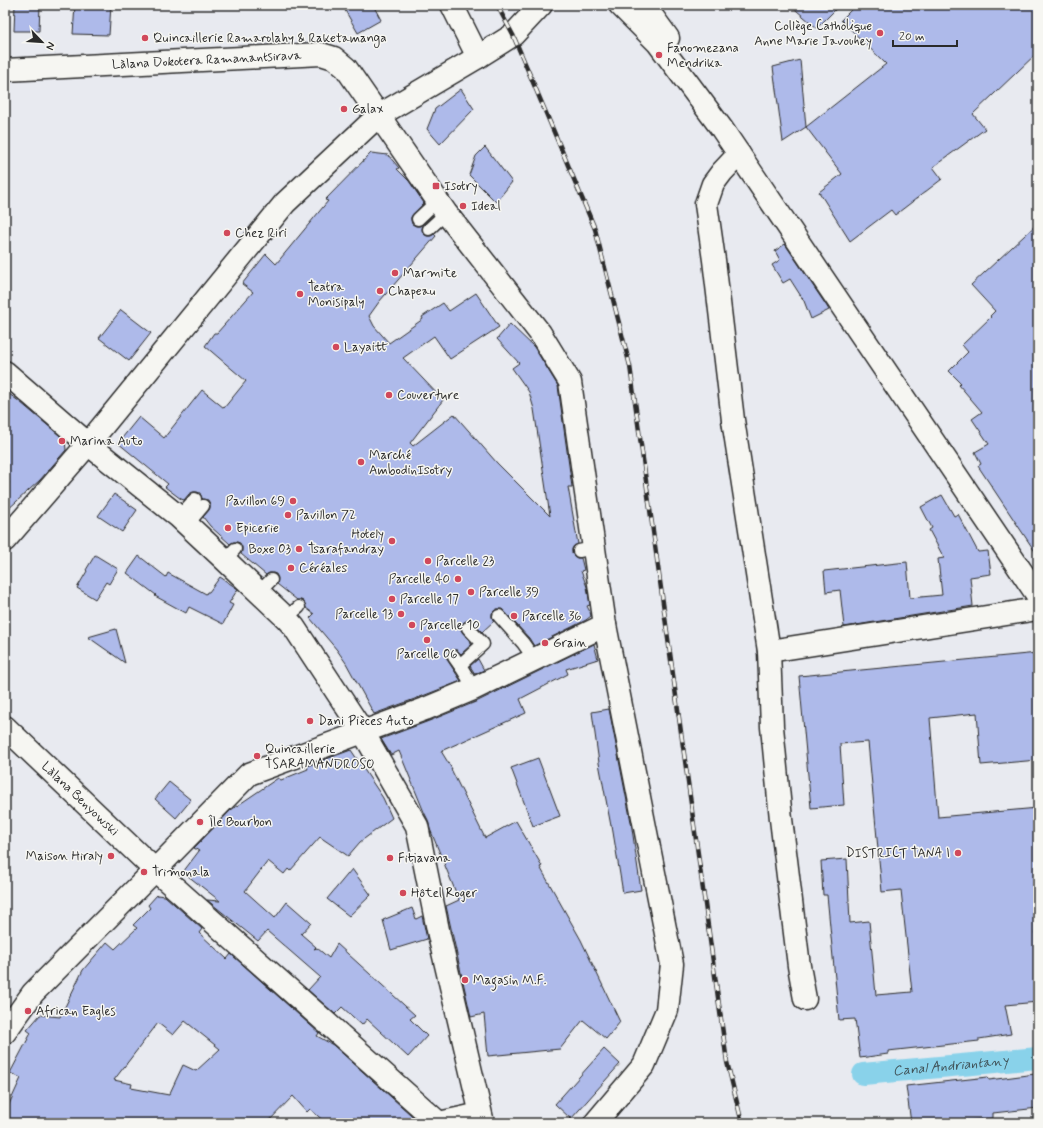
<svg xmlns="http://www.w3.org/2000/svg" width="1043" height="1128" viewBox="0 0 1043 1128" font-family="Mynerve,sans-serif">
  <rect width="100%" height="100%" fill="#e8eaf0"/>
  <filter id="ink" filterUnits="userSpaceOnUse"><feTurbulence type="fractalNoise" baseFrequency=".025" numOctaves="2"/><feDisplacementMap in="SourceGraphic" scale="8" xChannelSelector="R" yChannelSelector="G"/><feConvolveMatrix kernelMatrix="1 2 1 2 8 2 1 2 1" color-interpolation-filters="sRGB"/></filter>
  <g filter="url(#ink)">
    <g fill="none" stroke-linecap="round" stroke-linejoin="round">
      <path stroke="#89d2ea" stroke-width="22" id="s1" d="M863,1074L1038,1058"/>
    </g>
    <g fill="#aebaea" stroke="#2b2b2b" fill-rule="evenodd">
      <path d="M15,5H40L39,31H14Z"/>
      <path d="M75,5H111L109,35L73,34Z"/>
      <path d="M342,5H373L381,20L358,33Z"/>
      <path d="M790,5H840L817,28Z"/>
      <path d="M856,5H1038V52L973,114L985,129L933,167L942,179L895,215L891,210L850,241L819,192L842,174L806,127L886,64L841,20Z"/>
      <path d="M800,60L806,127L783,142L773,67Z"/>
      <path d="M461,89L474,109L440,144L427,129L435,109Z"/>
      <path d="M485,147L512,182L496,202L469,175L476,156Z"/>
      <path d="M371,153L388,155L399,168L397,169L409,181L424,203L411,217V220L412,224L416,226H420L423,224L422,230L424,234L427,236H431L434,234L436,236L379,302L369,316L374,326L389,343L423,319L422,317L443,303L449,311L476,293L499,327L450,359L434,336L403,358L443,400L410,443L413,446L454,414L497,463L550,516L534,409L529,392L512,368L519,363L497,339L510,324L534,347L558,386L572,487H568L578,544L574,546L572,549V552L574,556L577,558H581L584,570L581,571L587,587L590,605L587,606L590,612L591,616L586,620L534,646L529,638L502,609H497L494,611L492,613V617L494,621L482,632L473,623L470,621H466L463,623L461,625V630L472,644L461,654L457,650H453L450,651L447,654V657L448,661L461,681L420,697L374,714L346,663L337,650L310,618L314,614L306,608L304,602L301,600H297L277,584L278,578L276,574L273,573H269L266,575L241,554L242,551V547L240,543L237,542H233L230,544L210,526L203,517L209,510L210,508V504L208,500L202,499L200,493L197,492H193L189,494L184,500L181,499L165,487L168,484L118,443L139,417L164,438L202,390L224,408L246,381L205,346L214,333H217L253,292L242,284L266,254L276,264L328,201L325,200Z"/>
      <path d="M1038,223V556L978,466L981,464L975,452L989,444L972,419L982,412L959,385L961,383L949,371L968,352L962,345L991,317L990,316L995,311L971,285Z"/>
      <path d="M785,244L826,305L829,310L811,319L804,301L790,279L783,283L772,265L780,260L775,251Z"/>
      <path d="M121,310L151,333L129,361L99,338Z"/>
      <path d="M5,391L20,402L65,440L66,450L40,480L5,512V500L9,482L5,481Z"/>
      <path d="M114,494L137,510L122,532L98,516Z"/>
      <path d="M942,495L954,516L958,514L978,552L988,551L991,574L970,577L973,606L844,627L840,590L826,592L824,571L907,562L910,598L942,595L938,559L944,558L929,530L932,528L921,507Z"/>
      <path d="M95,555L118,569L109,584L106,582L95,599L77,588L87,571L86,570Z"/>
      <path d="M139,556L166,577L168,573L206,594L207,592H209L220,577L238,589L229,603L233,605L223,624L189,607L186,613L155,596L156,595L127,573Z"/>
      <path d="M116,629L125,663L88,637Z"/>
      <path d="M594,644L598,659L566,669L568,674L520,699L526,713L441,751L452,769H451L485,838L516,821L542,866L540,867L581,940L620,1022L606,1039L583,1020L560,1049L488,1056L484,1014L471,1017L446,906L459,900L430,829L428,820L424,812L399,751L391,755L381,739L429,721L478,701Z"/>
      <path d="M1038,653V760L981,765L977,713L930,718L938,817L1038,808V912H1034L1038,954V1002L1005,1005L1011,1034L979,1039V1041L888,1051V1054L860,1058L855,1019L839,1020L827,895H823L821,861L847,859L850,923L869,921L876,995L912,992L901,890L882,892L868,742L840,744L844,805L811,808L799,676Z"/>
      <path d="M478,659L484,670L475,674L470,666Z"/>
      <path d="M609,709L631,822L641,890L623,893L612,826H611L599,763L592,712Z"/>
      <path d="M351,750L383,798L392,818L360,842L348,856L320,837L290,871L288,869L284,874L268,861L245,891L275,918L287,902L311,923L301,934L316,947L314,949L317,948L329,958L337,944L415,1015L410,1019L427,1036L408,1057L367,1019L362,1025L342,1007L335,1014L308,990L320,977L267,931L258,941L207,900L220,901L183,872L199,851L194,848L231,810L278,778L281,780L308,769L307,766Z"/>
      <path d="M538,758L560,816L533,826L511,768Z"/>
      <path d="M169,782L191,800L176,818L155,799Z"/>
      <path d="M352,869L371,895L349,916L327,899Z"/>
      <path d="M157,895L165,896L202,929L199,933L227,959L231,954L319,1033L317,1036L333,1045L420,1123H326L310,1109L307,1112L293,1096L267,1123H5V1113L21,1078L10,1073L31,1033L27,1030L40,1015L60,1017L83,970L107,942L115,949L137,928L133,925L150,908L148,905ZM185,1021L220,1049L196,1071L183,1065L169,1095L131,1088L132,1084L114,1080L158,1023L173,1035Z"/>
      <path d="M412,908L416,919L422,916L427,939L391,950L383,920Z"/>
      <path d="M604,1049L620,1064L571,1119L555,1104Z"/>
      <path d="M1035,1074L1038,1108L993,1113V1118L949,1123H911L906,1086L988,1077L989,1080Z"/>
    </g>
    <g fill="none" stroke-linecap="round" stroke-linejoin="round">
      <g stroke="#2b2b2b" stroke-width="15">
        <g id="service">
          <path d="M418,219L437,201"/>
          <path d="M429,229L446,213"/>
          <path d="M179,517L195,499"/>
          <path d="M187,525L203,506"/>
          <path d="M579,551L594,548"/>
          <path d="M225,560L235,549"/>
          <path d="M259,592L271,580"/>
          <path d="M499,616L523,643L535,660"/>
          <path d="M286,618L299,607"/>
          <path d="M454,657C461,667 469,677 473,689"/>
          <path d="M460,665L483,644L468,628"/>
        </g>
      </g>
      <g stroke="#2b2b2b" stroke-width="25">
        <g id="minor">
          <path d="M452,5L478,57"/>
          <path d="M739,154L722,172L713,184L706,204L714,260L733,420L769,651L1038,609"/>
          <path d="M769,651L772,727L781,819L799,966L805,999"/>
          <path d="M439,1123L155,870L249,774L425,709L473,689L605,625"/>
          <path d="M439,1123L480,1114L477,1123"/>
        </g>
      </g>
      <g stroke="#2b2b2b" stroke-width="25">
        <g id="tertiary">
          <path d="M620,5L658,43L722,129L1038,596"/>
          <path d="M644,5L668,38"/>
          <path id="s2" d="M5,70L321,54L334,58L346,68L446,213L540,333L570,382L605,625L672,964L667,1010L644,1065L595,1123"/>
          <path d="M5,372L88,444L179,517L225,560L286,618L294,627L363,732L417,826L439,935L483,1123"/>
          <path d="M5,540L88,444L285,203L378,116L478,57L513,35L541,5"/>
          <path id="s3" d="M5,727L155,870L33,993L5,1032"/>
        </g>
      </g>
      <use href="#service" stroke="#f6f6f2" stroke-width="12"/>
      <use href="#minor" stroke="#f6f6f2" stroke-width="22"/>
      <use href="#tertiary" stroke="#f6f6f2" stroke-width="22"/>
      <g stroke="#2b2b2b" stroke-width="4.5">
        <path id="rail" d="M497,5L513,35L595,229L630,366L727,1062L742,1123"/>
      </g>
      <use href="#rail" stroke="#f6f6f2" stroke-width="3" stroke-dasharray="9" stroke-linecap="butt"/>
    </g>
  </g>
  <g fill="#d1495b" stroke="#f6f6f2" stroke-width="1.5">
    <circle cx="880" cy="33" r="4"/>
    <circle cx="145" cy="38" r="4"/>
    <circle cx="659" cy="55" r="4"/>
    <circle cx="344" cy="109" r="4"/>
    <rect x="432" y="182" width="8" height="8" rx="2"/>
    <circle cx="463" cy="206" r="4"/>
    <circle cx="227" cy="233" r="4"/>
    <circle cx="395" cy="273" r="4"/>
    <circle cx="380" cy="291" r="4"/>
    <circle cx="300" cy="294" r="4"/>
    <circle cx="336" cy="347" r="4"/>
    <circle cx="389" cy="395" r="4"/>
    <circle cx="62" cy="441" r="4"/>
    <circle cx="361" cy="462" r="4"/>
    <circle cx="293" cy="501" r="4"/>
    <circle cx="288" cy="515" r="4"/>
    <circle cx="228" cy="528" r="4"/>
    <circle cx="392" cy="541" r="4"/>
    <circle cx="299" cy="549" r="4"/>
    <circle cx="428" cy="561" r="4"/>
    <circle cx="291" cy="568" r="4"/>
    <circle cx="458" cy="579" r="4"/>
    <circle cx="471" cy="592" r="4"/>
    <circle cx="392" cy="599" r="4"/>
    <circle cx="401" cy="614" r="4"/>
    <circle cx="514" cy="616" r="4"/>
    <circle cx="412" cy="625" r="4"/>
    <circle cx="427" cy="640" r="4"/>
    <circle cx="545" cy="643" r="4"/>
    <circle cx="310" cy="721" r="4"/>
    <circle cx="257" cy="756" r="4"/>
    <circle cx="200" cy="822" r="4"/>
    <circle cx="958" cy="853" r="4"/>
    <circle cx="111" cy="856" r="4"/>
    <circle cx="390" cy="858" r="4"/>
    <circle cx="144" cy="872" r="4"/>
    <circle cx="403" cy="893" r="4"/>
    <circle cx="465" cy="980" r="4"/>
    <circle cx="28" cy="1011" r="4"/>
  </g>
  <g text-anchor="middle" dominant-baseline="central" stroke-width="3" stroke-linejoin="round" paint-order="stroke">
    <g font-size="13" fill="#2b2b2b" stroke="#f6f6f2" text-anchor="start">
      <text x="872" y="26" text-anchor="end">Collège Catholique<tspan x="872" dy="15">Anne Marie Javouhey</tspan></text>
      <text x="153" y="38">Quincaillerie Ramarolahy &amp; Raketamanga</text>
      <text x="667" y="48">Fanomezana<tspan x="667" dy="15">Mendrika</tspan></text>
      <text x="352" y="109">Galax</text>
      <text x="444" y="186">Isotry</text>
      <text x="471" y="206">Ideal</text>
      <text x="235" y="233">Chez Riri</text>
      <text x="403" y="273">Marmite</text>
      <text x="308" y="287">Teatra<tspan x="308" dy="15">Monisipaly</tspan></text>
      <text x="388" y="291">Chapeau</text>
      <text x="344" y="347">Layaitt</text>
      <text x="397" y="395">Couverture</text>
      <text x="70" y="441">Marina Auto</text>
      <text x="369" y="455">Marché<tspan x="369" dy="15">AmbodinIsotry</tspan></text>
      <text x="285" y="501" text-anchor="end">Pavillon 69</text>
      <text x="296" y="515">Pavillon 72</text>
      <text x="236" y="528">Epicerie</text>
      <text x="384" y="534" text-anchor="end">Hotely<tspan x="384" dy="15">Tsarafandray</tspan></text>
      <text x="291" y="549" text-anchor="end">Boxe 03</text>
      <text x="436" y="561">Parcelle 23</text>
      <text x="299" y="568">Céréales</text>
      <text x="450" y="579" text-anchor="end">Parcelle 40</text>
      <text x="479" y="592">Parcelle 39</text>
      <text x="400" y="599">Parcelle 17</text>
      <text x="393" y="614" text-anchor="end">Parcelle 13</text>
      <text x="522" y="616">Parcelle 36</text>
      <text x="420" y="625">Parcelle 10</text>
      <text x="553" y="643">Grain</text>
      <text x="427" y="654" text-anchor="middle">Parcelle 06</text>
      <text x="318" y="721">Dani Pièces Auto</text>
      <text x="265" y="749">Quincaillerie<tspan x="265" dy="15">TSARAMANDROSO</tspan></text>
      <text x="208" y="822">Île Bourbon</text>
      <text x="950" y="853" text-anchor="end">DISTRICT TANA I</text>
      <text x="103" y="856" text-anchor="end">Maison Hiraly</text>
      <text x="398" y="858">Fitiavana</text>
      <text x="152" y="872">Trimonala</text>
      <text x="411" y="893">Hôtel Roger</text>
      <text x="473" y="980">Magasin M.F.</text>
      <text x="36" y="1011">African Eagles</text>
    </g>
    <g font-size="13" fill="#2b2b2b" stroke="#f6f6f2">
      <text stroke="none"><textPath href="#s2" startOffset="202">Làlana Dokotera Ramanantsirava</textPath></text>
      <text stroke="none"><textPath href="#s3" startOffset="104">Làlana Benyowski</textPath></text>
    </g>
    <g font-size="14" font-style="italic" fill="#42555b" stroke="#f6f6f2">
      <text stroke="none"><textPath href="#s1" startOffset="88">Canal Andriantany</textPath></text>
    </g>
  </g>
  <rect width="1043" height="1128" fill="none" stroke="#f6f6f2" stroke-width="20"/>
  <rect x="10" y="10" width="1023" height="1108" fill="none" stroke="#2b2b2b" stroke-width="1.5" filter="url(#ink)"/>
  <g transform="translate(42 42) rotate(115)" stroke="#f6f6f2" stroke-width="3" paint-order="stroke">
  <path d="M0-3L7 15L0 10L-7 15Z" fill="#2b2b2b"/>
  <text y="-6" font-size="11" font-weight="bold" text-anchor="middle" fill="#2b2b2b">N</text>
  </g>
  <path d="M893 40v6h64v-6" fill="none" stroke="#2b2b2b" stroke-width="2"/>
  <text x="899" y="40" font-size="12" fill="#2b2b2b" stroke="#f6f6f2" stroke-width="3" paint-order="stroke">20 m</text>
</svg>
